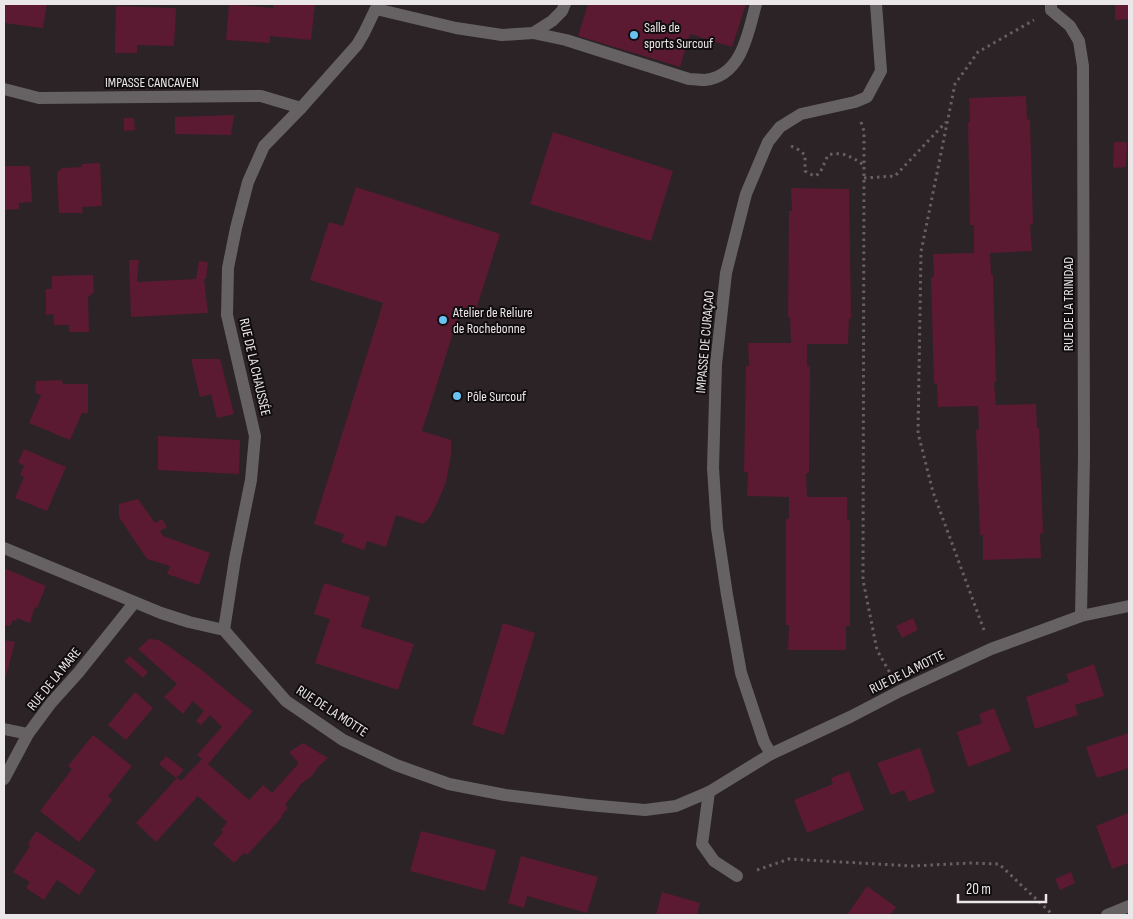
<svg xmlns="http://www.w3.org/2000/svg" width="1133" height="919" viewBox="0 0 1133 919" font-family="'Sofia Sans Condensed',sans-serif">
  <rect width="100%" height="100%" fill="#2b2325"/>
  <g fill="#5b1a32">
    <path d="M4,4H47L43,28L4,23Z"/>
    <path d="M229,4L273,8L274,4H315L311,40L270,36V43L226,40Z"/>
    <path d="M588,4H746L732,47L690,34L680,67L578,36Z"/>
    <path d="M1115,4H1129V19L1115,20Z"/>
    <path d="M116,6L176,8L174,46L137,45V53H115Z"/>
    <path d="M1026,96L1027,119L1030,120L1033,224L1030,225L1032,251L990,253L991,274L993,275L996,382L994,383L996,405L1036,404L1037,428H1039L1043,533L1040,534L1041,558L983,560V535H980L976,430L979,429L978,406L938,407L937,383L934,384L931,277H934L933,254L974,253V225H970L968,122H970L969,98Z"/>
    <path d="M234,115L231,135L175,134V117Z"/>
    <path d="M124,118H134L135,130L124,131Z"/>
    <path d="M553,132L673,171L651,241L530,204Z"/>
    <path d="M1114,142H1127L1126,167L1113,168Z"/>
    <path d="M100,163L102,206L82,207L83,213H59L57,173L62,168L82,167V164Z"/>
    <path d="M4,166H30L32,202L19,203V209L4,210Z"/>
    <path d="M356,187L500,234L474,316L460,311L422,431L451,440V453L449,466L446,482L438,501L430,517L423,524L396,515L386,547L367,541L364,550L341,542L344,534L314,524L383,303L310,280L329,222L343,226Z"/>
    <path d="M791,188L849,189L851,318L849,319L848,344H807V366L810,367L809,473H806L807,497H847V519L850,520V626H846V650H788L789,625H786V519H789V497L747,496L748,472H744L746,366H749L748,343H791L790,317H788L789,211H792Z"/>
    <path d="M129,260H139L137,282L196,279L199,261L208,262L206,279H204L208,313L131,317Z"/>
    <path d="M93,275L94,292L88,297L89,332H69V325H54L53,314L46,315V289H52V276Z"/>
    <path d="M191,359H220L234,414L217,418L211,394L200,397Z"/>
    <path d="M62,380L63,384H88V413H82L70,440L29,423L41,395L35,393L36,381Z"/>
    <path d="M158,436L240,440L239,474L158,470Z"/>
    <path d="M24,449L66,467L47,511L15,498L24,477L20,475L24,466L18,462Z"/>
    <path d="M138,499L155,523L162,519L167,527L160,531L163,536L210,553L199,585L167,574L170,566L147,559L119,517V504Z"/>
    <path d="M4,568L46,586L37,608L35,607L30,623L17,618L16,621L13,620L10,626L4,625Z"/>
    <path d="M324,583L370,597L361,627L414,644L398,690L315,663L330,619L314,614Z"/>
    <path d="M913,618L918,630L902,638L896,626Z"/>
    <path d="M503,623L535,633L504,735L472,725Z"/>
    <path d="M149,639L159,640L171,648L203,671L243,704L253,711L208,764L249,800L263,785L272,793L299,763L289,752L303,743L328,758L318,767L313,775L301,784L285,805L288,808L281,816L282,817L247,855L244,853L234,863L213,844L223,832L221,830L227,822L198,796L156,842L136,823L177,778L181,781L202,759L197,755L222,727L210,715L201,725L196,721L204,711L193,701L183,714L164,697L177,684L138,649Z"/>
    <path d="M4,640L15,642L4,684Z"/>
    <path d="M130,656L148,672L143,678L124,661Z"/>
    <path d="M1094,664L1104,696L1075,705L1078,715L1035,729L1026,697L1069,682L1066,674Z"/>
    <path d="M135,692L153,708L126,740L108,725Z"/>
    <path d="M994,708L1011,751L968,767L957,732L982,723L979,714Z"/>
    <path d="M1129,733V768L1097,778L1086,747Z"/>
    <path d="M93,735L132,766L108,796L112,800L79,842L40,811L72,769L68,766Z"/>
    <path d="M920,748L931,779L930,780L935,792L909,802L904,790L891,795L877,763Z"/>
    <path d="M166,756L184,770L176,778L159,764Z"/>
    <path d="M849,771L864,810L807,833L794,800L833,784L831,778Z"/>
    <path d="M1128,813L1129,863L1112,869L1096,826Z"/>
    <path d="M36,831L96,870L79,895L57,880L44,900L26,888L30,882L13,872L30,846L28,844Z"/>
    <path d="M421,831L496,850L485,891L410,871Z"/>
    <path d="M521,856L598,877L587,913L527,896L524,908L508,903Z"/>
    <path d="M1071,872L1075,883L1060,890L1055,879Z"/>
    <path d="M867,886L896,907L890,915H847Z"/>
    <path d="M662,892L700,903L697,915H656Z"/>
  </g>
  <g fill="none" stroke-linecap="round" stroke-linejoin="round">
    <g stroke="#676061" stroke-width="3" stroke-dasharray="2.5 4" stroke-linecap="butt">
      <path d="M861,122L864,131V166L863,580L877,650L890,673"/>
      <path d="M791,146L799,150L805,155V171L808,173L815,176L820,173L828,155C844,151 851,157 864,165"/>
      <path d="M864,178L895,176L946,122"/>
      <path d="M984,630L933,492L918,433L921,252L955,84L978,52L1034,20"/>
      <path d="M757,870L789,859L912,866L971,863L999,864L1053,915"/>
    </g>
    <g stroke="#666263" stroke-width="12">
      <path d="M376,9L456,28L502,35L533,33L552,21L562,11L565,4"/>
      <path d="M533,33L566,40L689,79C694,79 700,80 705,80C742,76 748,33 756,4"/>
    </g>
    <g stroke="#666263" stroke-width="12">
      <path d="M1051,4V10L1070,26L1079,41L1083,66L1084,457L1081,616"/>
      <path d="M4,89L39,98L261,96L301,108"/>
      <path d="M4,548L161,613L189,622L224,630L286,701L343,740L396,765L449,784L505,795L588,805L645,810L676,806L709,792L771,754L850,717L900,691L991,649L1081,616L1129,606"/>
      <path d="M224,630L235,559L251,480L255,436L227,315L228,268L236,228L248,182L264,146L301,108L357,45L364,33L378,4"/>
      <path d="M4,729L28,734"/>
      <path d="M771,754L764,742L741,673L727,595L717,528L713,468L716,364L726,273L746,194L768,142L780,127L801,114L855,102L867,97L881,71L876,4"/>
      <path d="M4,779L28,734L51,703L78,673L134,603"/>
      <path d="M709,792L702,844L714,861L737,876"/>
      <path d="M1107,915L1129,906"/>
    </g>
  </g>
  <g fill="#69c3f1" stroke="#110d0e" stroke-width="2">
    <circle cx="634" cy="35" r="5"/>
    <circle cx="443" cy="320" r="5"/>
    <circle cx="457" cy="396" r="5"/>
  </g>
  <g text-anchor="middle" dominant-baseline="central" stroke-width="4" stroke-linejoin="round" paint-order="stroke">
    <g font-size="14" fill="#ebe6e7" stroke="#110d0e" text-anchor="start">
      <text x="644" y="27">Salle de<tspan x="644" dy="16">sports Surcouf</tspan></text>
      <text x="453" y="312">Atelier de Reliure<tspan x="453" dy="16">de Rochebonne</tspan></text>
      <text x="467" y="396">Pôle Surcouf</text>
    </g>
    <g font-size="14" fill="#ebe6e7" stroke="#110d0e">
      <text x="152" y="82">IMPASSE CANCAVEN</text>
      <text transform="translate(1068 304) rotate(-90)">RUE DE LA TRINIDAD</text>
      <text transform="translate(705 342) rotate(-85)">IMPASSE DE CURAÇAO</text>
      <text transform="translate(255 367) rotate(77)">RUE DE LA CHAUSSÉE</text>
      <text transform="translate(907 672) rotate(-26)">RUE DE LA MOTTE</text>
      <text transform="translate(54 679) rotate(-51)">RUE DE LA MARE</text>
      <text transform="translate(332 711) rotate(33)">RUE DE LA MOTTE</text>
    </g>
  </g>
  <rect width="1133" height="919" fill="none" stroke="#ebe6e7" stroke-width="10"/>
  <path d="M958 894v8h88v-8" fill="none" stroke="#ebe6e7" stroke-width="2.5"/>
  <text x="966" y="894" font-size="15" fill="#ebe6e7" stroke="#110d0e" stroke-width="4" paint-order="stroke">20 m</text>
</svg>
